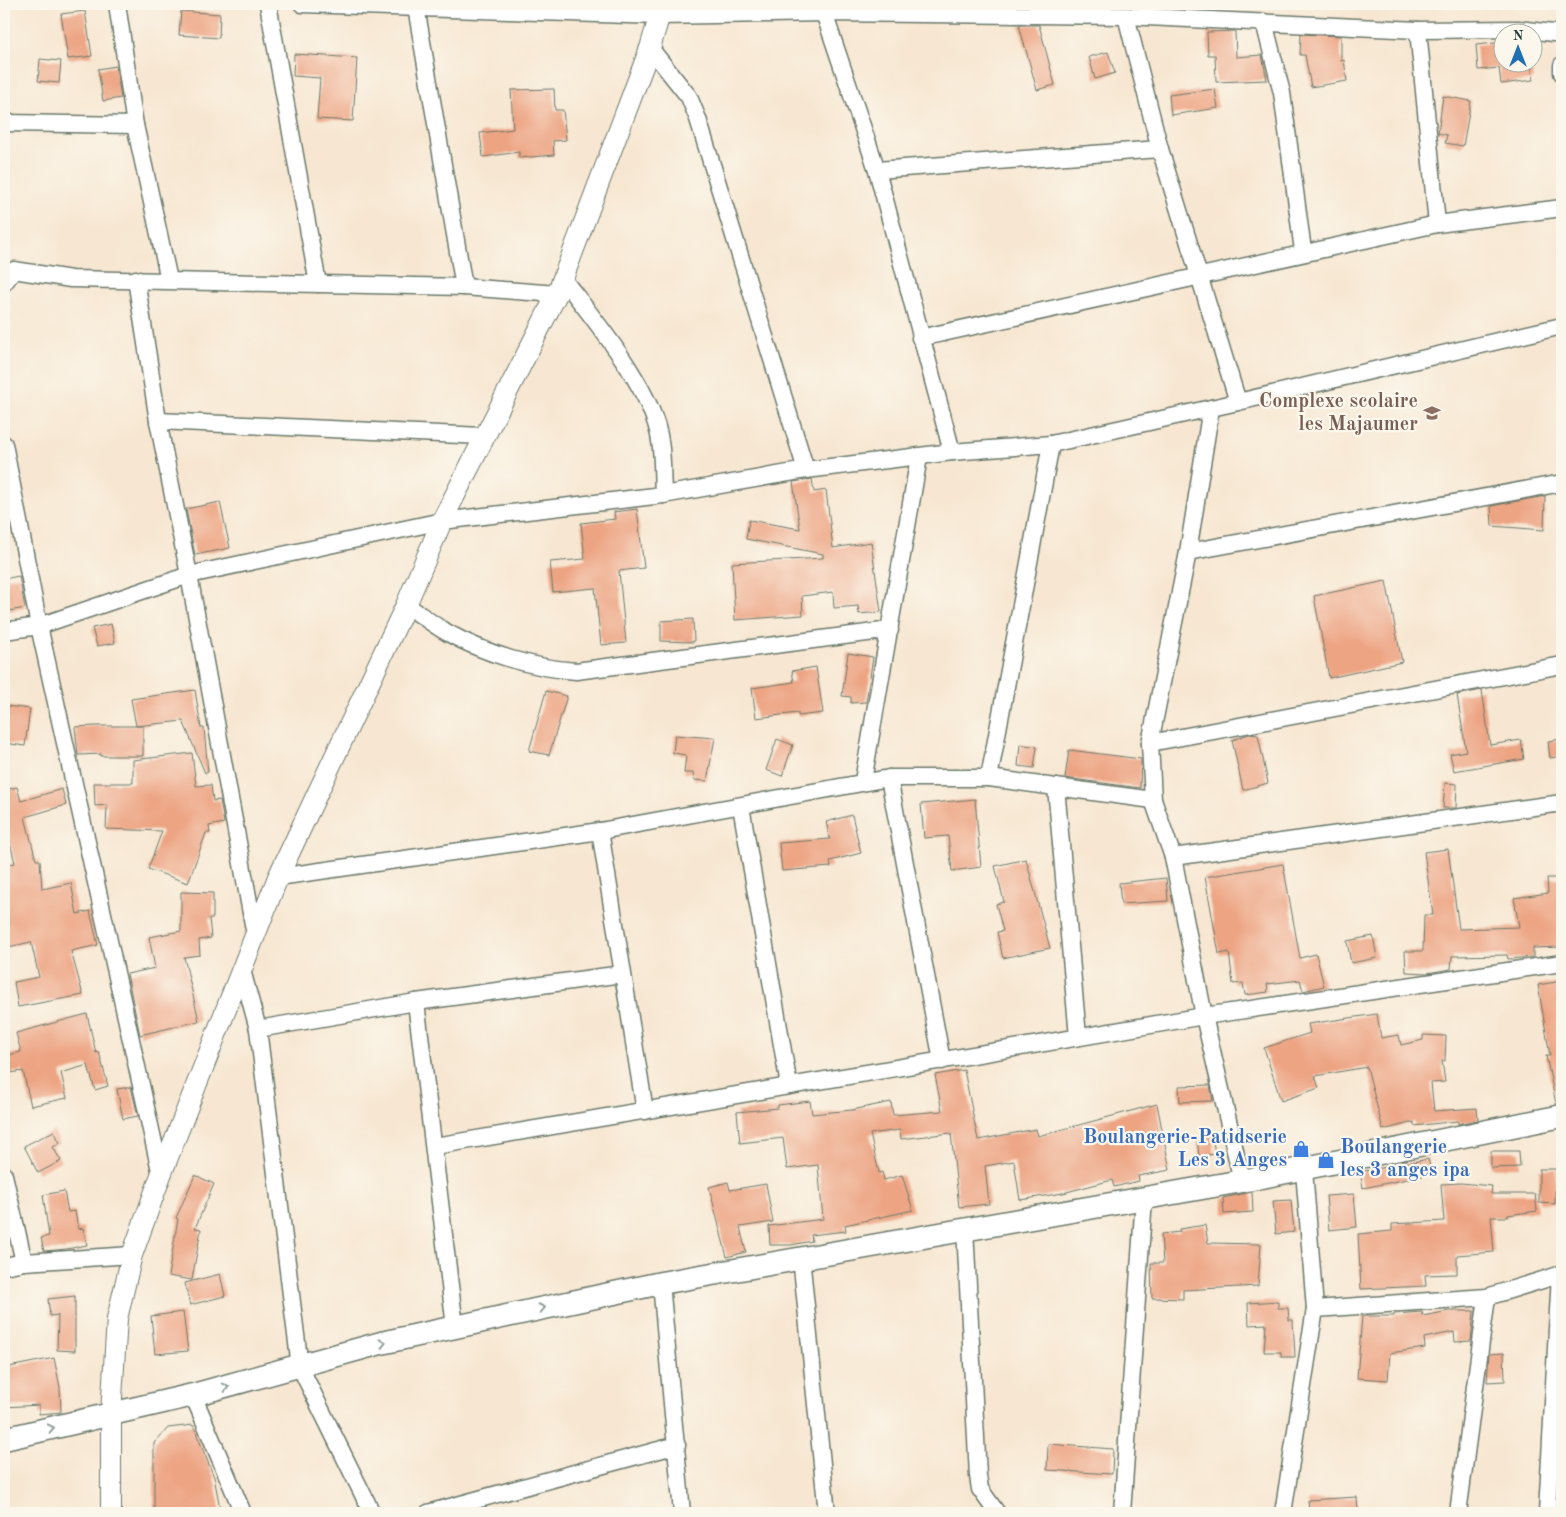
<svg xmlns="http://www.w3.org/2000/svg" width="1566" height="1517" viewBox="0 0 1566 1517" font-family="'Old Standard TT',serif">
  <rect width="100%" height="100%" fill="#fbf7ec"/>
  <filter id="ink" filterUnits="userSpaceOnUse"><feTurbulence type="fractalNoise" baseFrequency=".02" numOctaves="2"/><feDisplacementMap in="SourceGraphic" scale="10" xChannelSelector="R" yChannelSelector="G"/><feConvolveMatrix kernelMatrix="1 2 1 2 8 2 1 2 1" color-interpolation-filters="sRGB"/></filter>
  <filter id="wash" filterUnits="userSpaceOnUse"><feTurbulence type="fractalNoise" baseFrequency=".0096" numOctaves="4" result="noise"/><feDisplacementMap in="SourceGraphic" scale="20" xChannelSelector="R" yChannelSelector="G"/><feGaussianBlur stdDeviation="1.12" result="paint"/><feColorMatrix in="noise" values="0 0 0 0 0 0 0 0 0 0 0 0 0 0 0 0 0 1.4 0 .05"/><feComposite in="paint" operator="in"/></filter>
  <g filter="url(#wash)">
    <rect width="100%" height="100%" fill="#f7e7d2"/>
    <g id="blocks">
      <g fill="#eda483">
        <path d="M85,11L92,56L68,59L61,14Z"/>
        <path d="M181,11L220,14L219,38L179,35Z"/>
        <path d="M1019,25H1039L1055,85L1037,90Z"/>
        <path d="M1235,31L1236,57L1262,55L1267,80L1216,82L1215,55H1208L1207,32Z"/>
        <path d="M1301,34L1341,36V61L1344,60L1347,81L1311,87L1305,55H1300Z"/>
        <path d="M1504,42V62H1531L1533,80L1501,84L1499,68L1478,70L1476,45Z"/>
        <path d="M1108,52L1115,73L1095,79L1089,57Z"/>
        <path d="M294,54L357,58L353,121L317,119L320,78L293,76Z"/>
        <path d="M40,59L61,61L59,83L38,81Z"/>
        <path d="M116,66L121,98L103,101L98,69Z"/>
        <path d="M554,89L555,110H563L566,140L553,141L554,155L519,158V152L483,157L480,133L513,129L511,90Z"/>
        <path d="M1215,89L1218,108L1171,115L1169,95Z"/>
        <path d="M1443,96L1471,101L1463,146L1445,143L1447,135L1438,133Z"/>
        <path d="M812,479L814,492L826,490L833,548L871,542L881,612L859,614L858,606L834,608L833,592L802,596L803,615L735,620L732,563L823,558V554L746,539L749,520L800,529L793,482Z"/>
        <path d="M1545,496L1544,530L1492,526L1491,506Z"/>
        <path d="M220,502L230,548L195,555L186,509Z"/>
        <path d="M637,509L644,568L619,571L626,643L601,645L595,588L553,592L550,562L585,559L581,523L615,519L614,512Z"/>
        <path d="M19,576L25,608L4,612V579Z"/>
        <path d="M1386,581L1402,662L1329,678L1314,596Z"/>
        <path d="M693,619L694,642L661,641V621Z"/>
        <path d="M111,624L115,643L97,646L92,628Z"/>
        <path d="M848,653L873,657L866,702L851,703V697L842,696Z"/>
        <path d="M816,667L823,713L798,716V713L756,718L752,688L794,682L792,671Z"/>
        <path d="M195,690L201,728H204L208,772L205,773L183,721L136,726L131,699Z"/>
        <path d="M1482,690L1490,745L1521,740L1524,759L1454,771L1450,754L1466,751L1457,695Z"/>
        <path d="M546,691L567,696L549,755L529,751Z"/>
        <path d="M7,706L30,709L25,746L4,743Z"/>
        <path d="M95,726H143V756H101V754L78,755L75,727Z"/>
        <path d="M1249,734L1258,735L1268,783L1243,790L1232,740Z"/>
        <path d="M675,735L715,738L707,781L694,780L693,773H684L686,755L673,753Z"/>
        <path d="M777,739L793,745L782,776L766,770Z"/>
        <path d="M1562,739V756L1550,758L1548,741Z"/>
        <path d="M1020,744L1037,747L1034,768L1018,766Z"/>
        <path d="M1069,750L1141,759L1140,788L1065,778Z"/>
        <path d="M192,753L196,786L211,785L213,801L220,800L224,823L209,826L210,833H206L188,883L148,869L162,831L106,829L107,805L95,806L94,783H133V760Z"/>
        <path d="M1445,783L1457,784L1456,808H1443Z"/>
        <path d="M17,787L21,801L62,789L66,805L25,817L36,860H40L42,889L71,883L77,914L90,911L98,945L71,951L83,995L18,1007L14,982L39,977L31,942L4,948V865L15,863L4,819V790Z"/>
        <path d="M975,799L981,867L952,871L948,836L924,838L921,804Z"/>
        <path d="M852,815L861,853L830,861L831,867L782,871L779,843L830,839L826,822Z"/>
        <path d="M1448,849L1459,929L1519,927L1514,898L1548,893L1547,878H1562V947L1533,948V957L1508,959L1507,955L1452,956L1451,969L1427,973L1406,972L1405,951H1423L1424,915H1433L1424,852Z"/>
        <path d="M1026,859L1050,948L1003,958L997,932L1003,931L996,904L1004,902L995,866Z"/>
        <path d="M1283,864L1300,958L1316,954L1324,986L1303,991L1300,980L1267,984L1268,992L1245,995L1243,983L1233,984L1229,952L1219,954L1205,877Z"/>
        <path d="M1166,878L1168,901L1121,904L1119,883Z"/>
        <path d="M181,892L213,893V918H209L211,938L199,940L200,955L184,957L199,1021L140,1035L127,974L155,968L149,937L181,931Z"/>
        <path d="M1373,936L1377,958L1351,963L1347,941Z"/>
        <path d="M1562,981V1103L1556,1104L1546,1056H1550L1538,985Z"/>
        <path d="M87,1014L96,1053L99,1052L108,1086L95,1090L88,1065L61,1073L67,1098L31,1106L23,1071L4,1074V1056L21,1052L16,1033Z"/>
        <path d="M1377,1014L1381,1038L1399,1035L1401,1045L1423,1040V1035L1446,1036L1445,1061H1442L1445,1082L1431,1083L1434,1111L1477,1108L1478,1120L1458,1124V1121L1414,1126V1122L1383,1130L1367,1067L1315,1076L1319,1088L1281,1101L1264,1048L1310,1033L1308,1024Z"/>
        <path d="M964,1070L978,1140L1036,1129L1038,1136L1157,1104L1170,1170L1138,1176L1139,1181L1114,1187L1112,1180L1063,1193L1020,1200L1014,1161L985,1166L989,1204L959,1207L951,1133L901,1139L900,1130L870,1134L879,1173L882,1172L884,1180L902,1175L913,1210L845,1225L846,1231L811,1235L812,1241L791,1245H770L769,1226L823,1219L818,1165L787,1169L783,1138L740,1143L737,1112L778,1108V1105L810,1101L812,1114L852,1110L891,1102L893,1115L942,1111L935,1075Z"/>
        <path d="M1210,1085L1213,1101L1180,1102L1179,1086Z"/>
        <path d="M131,1087L138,1116L123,1119L117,1089Z"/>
        <path d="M54,1131L60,1143L53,1147L61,1161L38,1173L24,1146Z"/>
        <path d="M1212,1135L1215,1154L1199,1156L1197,1137Z"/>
        <path d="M1491,1151H1519L1520,1167L1491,1168Z"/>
        <path d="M1428,1159L1432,1174L1363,1188L1360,1172Z"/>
        <path d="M1539,1169H1556L1555,1204L1539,1203Z"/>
        <path d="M195,1175L214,1184L195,1228L201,1229L192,1280L168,1276L178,1219L176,1218Z"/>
        <path d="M728,1182L730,1190L766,1184L773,1222L740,1227L746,1252L727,1257L709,1187Z"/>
        <path d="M1461,1183L1492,1186L1491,1194H1535L1537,1211L1508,1215V1217H1491L1494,1252L1457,1255V1274L1425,1275L1426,1286L1361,1289L1358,1234L1392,1231V1224L1444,1221L1441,1184Z"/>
        <path d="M64,1191L68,1212L75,1211L78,1229L83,1228L87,1245L67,1249L44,1251L41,1238L49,1236L43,1195Z"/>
        <path d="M1252,1192L1253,1212L1224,1214L1223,1198Z"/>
        <path d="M1354,1194L1357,1227L1329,1230L1326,1196Z"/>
        <path d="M1291,1200L1294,1232L1276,1234L1273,1201Z"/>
        <path d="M1205,1225L1208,1243L1261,1244L1258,1286L1183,1290V1299L1152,1298L1151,1263H1163L1161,1234L1180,1232L1179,1229Z"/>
        <path d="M220,1274L225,1296L190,1305L185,1283Z"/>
        <path d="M75,1296V1351L57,1350L58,1315L50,1316L48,1299Z"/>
        <path d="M1278,1301V1308H1288L1289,1320H1293L1295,1357H1281V1352H1264L1266,1324L1249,1325L1248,1303Z"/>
        <path d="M1449,1311H1474L1471,1341L1455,1342L1454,1332L1424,1338L1425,1348L1390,1353L1388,1380L1357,1378L1362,1316H1394V1314L1422,1312L1423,1316Z"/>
        <path d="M183,1312L188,1351L155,1354L151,1316Z"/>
        <path d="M1504,1353L1505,1381L1487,1382L1489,1354Z"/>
        <path d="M54,1358L60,1387L61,1412L39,1414V1405L4,1407V1368Z"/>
        <path d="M193,1425L214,1477L221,1513H154V1443L168,1428Z"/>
        <path d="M1048,1444L1113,1449L1112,1474L1047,1470Z"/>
        <path d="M1357,1497L1358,1513H1309L1308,1500Z"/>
      </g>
    </g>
  </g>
  <g filter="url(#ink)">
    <use href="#blocks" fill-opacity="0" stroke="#6b786b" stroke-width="1"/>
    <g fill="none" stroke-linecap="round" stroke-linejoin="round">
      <g stroke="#6b786b" stroke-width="19">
        <g id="minor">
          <path d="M117,4L135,125L169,280"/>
          <path d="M268,4L318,284"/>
          <path d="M302,4L658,16L824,13L1126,16L1418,30L1518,29L1562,34"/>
          <path d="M416,7L464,287"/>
          <path d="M824,13L877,170L952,452"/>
          <path d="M1126,16L1160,149L1238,402"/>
          <path d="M1264,22L1282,93L1303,251"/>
          <path d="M1418,30L1437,224"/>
          <path d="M650,48L689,97L698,119L806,470"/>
          <path d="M1562,65V73"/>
          <path d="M4,123L135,125"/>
          <path d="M877,170L1160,149"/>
          <path d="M136,279L158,421L189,575L255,935"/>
          <path d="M563,279C595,321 653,389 660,441C663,459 662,477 663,495"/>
          <path d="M4,283L14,270L71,279L464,287L557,294"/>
          <path d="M920,338L1437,224L1562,208"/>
          <path d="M1211,408L1188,552L1150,743L1153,800L1173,857L1204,1016L1242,1181"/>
          <path d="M158,421L483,436"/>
          <path d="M4,444L39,626L161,1175"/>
          <path d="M1188,552L1562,483"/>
          <path d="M406,605C420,614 433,625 448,633C486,654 533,668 576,671L890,630"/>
          <path d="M4,631L39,626L189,575L442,521L663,495L806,470L952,452L1051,444L1238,402L1562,326"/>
          <path d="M1150,743L1562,665"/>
          <path d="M889,778L942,1061"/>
          <path d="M989,778L1051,444"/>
          <path d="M863,781L919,457"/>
          <path d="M1056,787L1078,1037"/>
          <path d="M741,806L789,1086"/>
          <path d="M600,831L645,1111"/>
          <path d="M1173,857L1562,803"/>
          <path d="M278,877L600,831L889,778H989L1153,800"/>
          <path d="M242,970L258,1029L300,1367L372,1513"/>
          <path d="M416,1002L455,1327"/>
          <path d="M258,1029L416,1002L622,974"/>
          <path d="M435,1146L1204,1016L1562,963"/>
          <path d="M4,1175L24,1262"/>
          <path d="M965,1229L978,1476L980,1489L997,1513"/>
          <path d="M801,1257L827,1513"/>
          <path d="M4,1266L24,1262L132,1255"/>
          <path d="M661,1283L682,1513"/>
          <path d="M1315,1309L1487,1297L1562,1274"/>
          <path d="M193,1395L243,1513"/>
          <path d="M428,1513L677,1445"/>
          <path d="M1122,1513L1144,1198"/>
          <path d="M1283,1513L1315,1309L1304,1170"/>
          <path d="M1458,1513L1487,1297"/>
          <path d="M1547,1513L1560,1274"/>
        </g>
      </g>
      <g stroke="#6b786b" stroke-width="22">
        <path id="tertiary" d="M111,1513V1413L117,1319L132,1255L161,1175L278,877L406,605L442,521L557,294L650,48L663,4"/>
      </g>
      <g stroke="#6b786b" stroke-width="25">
        <path id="secondary" d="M4,1439L193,1395L381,1343L661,1283L1242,1181L1562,1116"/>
      </g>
      <use href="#minor" stroke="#fff" stroke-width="16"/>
      <use href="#tertiary" stroke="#fff" stroke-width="20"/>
      <use href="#secondary" stroke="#fff" stroke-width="22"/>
    </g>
    <defs><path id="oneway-chevron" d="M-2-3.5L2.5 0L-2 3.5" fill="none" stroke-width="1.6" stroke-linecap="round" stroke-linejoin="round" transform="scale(1.25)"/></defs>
    <g stroke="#8f9e9a">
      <use href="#oneway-chevron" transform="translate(542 1308) rotate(-12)"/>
      <use href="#oneway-chevron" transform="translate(383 1343) rotate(-14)"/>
      <use href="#oneway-chevron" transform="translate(226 1387) rotate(-15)"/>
      <use href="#oneway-chevron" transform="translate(51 1428) rotate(-13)"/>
    </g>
  </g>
  <defs>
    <g id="school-bare" transform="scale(1.35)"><path d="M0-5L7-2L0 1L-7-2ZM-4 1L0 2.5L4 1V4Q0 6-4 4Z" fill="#8d6e63" stroke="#fbf7ec" stroke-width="2.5" paint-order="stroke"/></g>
    <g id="shop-bare" transform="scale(1.35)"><path d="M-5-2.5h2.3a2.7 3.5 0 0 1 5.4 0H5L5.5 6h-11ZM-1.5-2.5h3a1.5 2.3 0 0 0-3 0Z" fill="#3f7fe0" stroke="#fbf7ec" stroke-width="2.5" paint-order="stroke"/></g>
  </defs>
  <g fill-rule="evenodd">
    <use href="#school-bare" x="1432" y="413"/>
    <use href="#shop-bare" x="1301" y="1149"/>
    <use href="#shop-bare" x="1326" y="1160"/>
  </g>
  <g text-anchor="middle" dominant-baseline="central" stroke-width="4.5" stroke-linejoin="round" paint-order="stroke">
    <g font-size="20" font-weight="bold" fill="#785e54" stroke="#fbf7ec" text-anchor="end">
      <text x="1418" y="402">Complexe scolaire<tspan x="1418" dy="23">les Majaumer</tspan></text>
    </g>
    <g font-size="20" font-weight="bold" fill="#366cbe" stroke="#fbf7ec" text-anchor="end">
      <text x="1287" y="1138">Boulangerie-Patidserie<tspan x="1287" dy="23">Les 3 Anges</tspan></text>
      <text x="1340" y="1148" text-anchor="start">Boulangerie<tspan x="1340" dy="23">les 3 anges ipa</tspan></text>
    </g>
  </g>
  <rect width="1566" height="1517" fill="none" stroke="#fbf7ec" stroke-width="20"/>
  <g transform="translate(1518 48)"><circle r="24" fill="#fbf7ec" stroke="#a3ada2"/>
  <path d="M0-4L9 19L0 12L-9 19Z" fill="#1f6fb2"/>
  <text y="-8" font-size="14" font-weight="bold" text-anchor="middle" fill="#1f3d34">N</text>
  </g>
</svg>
